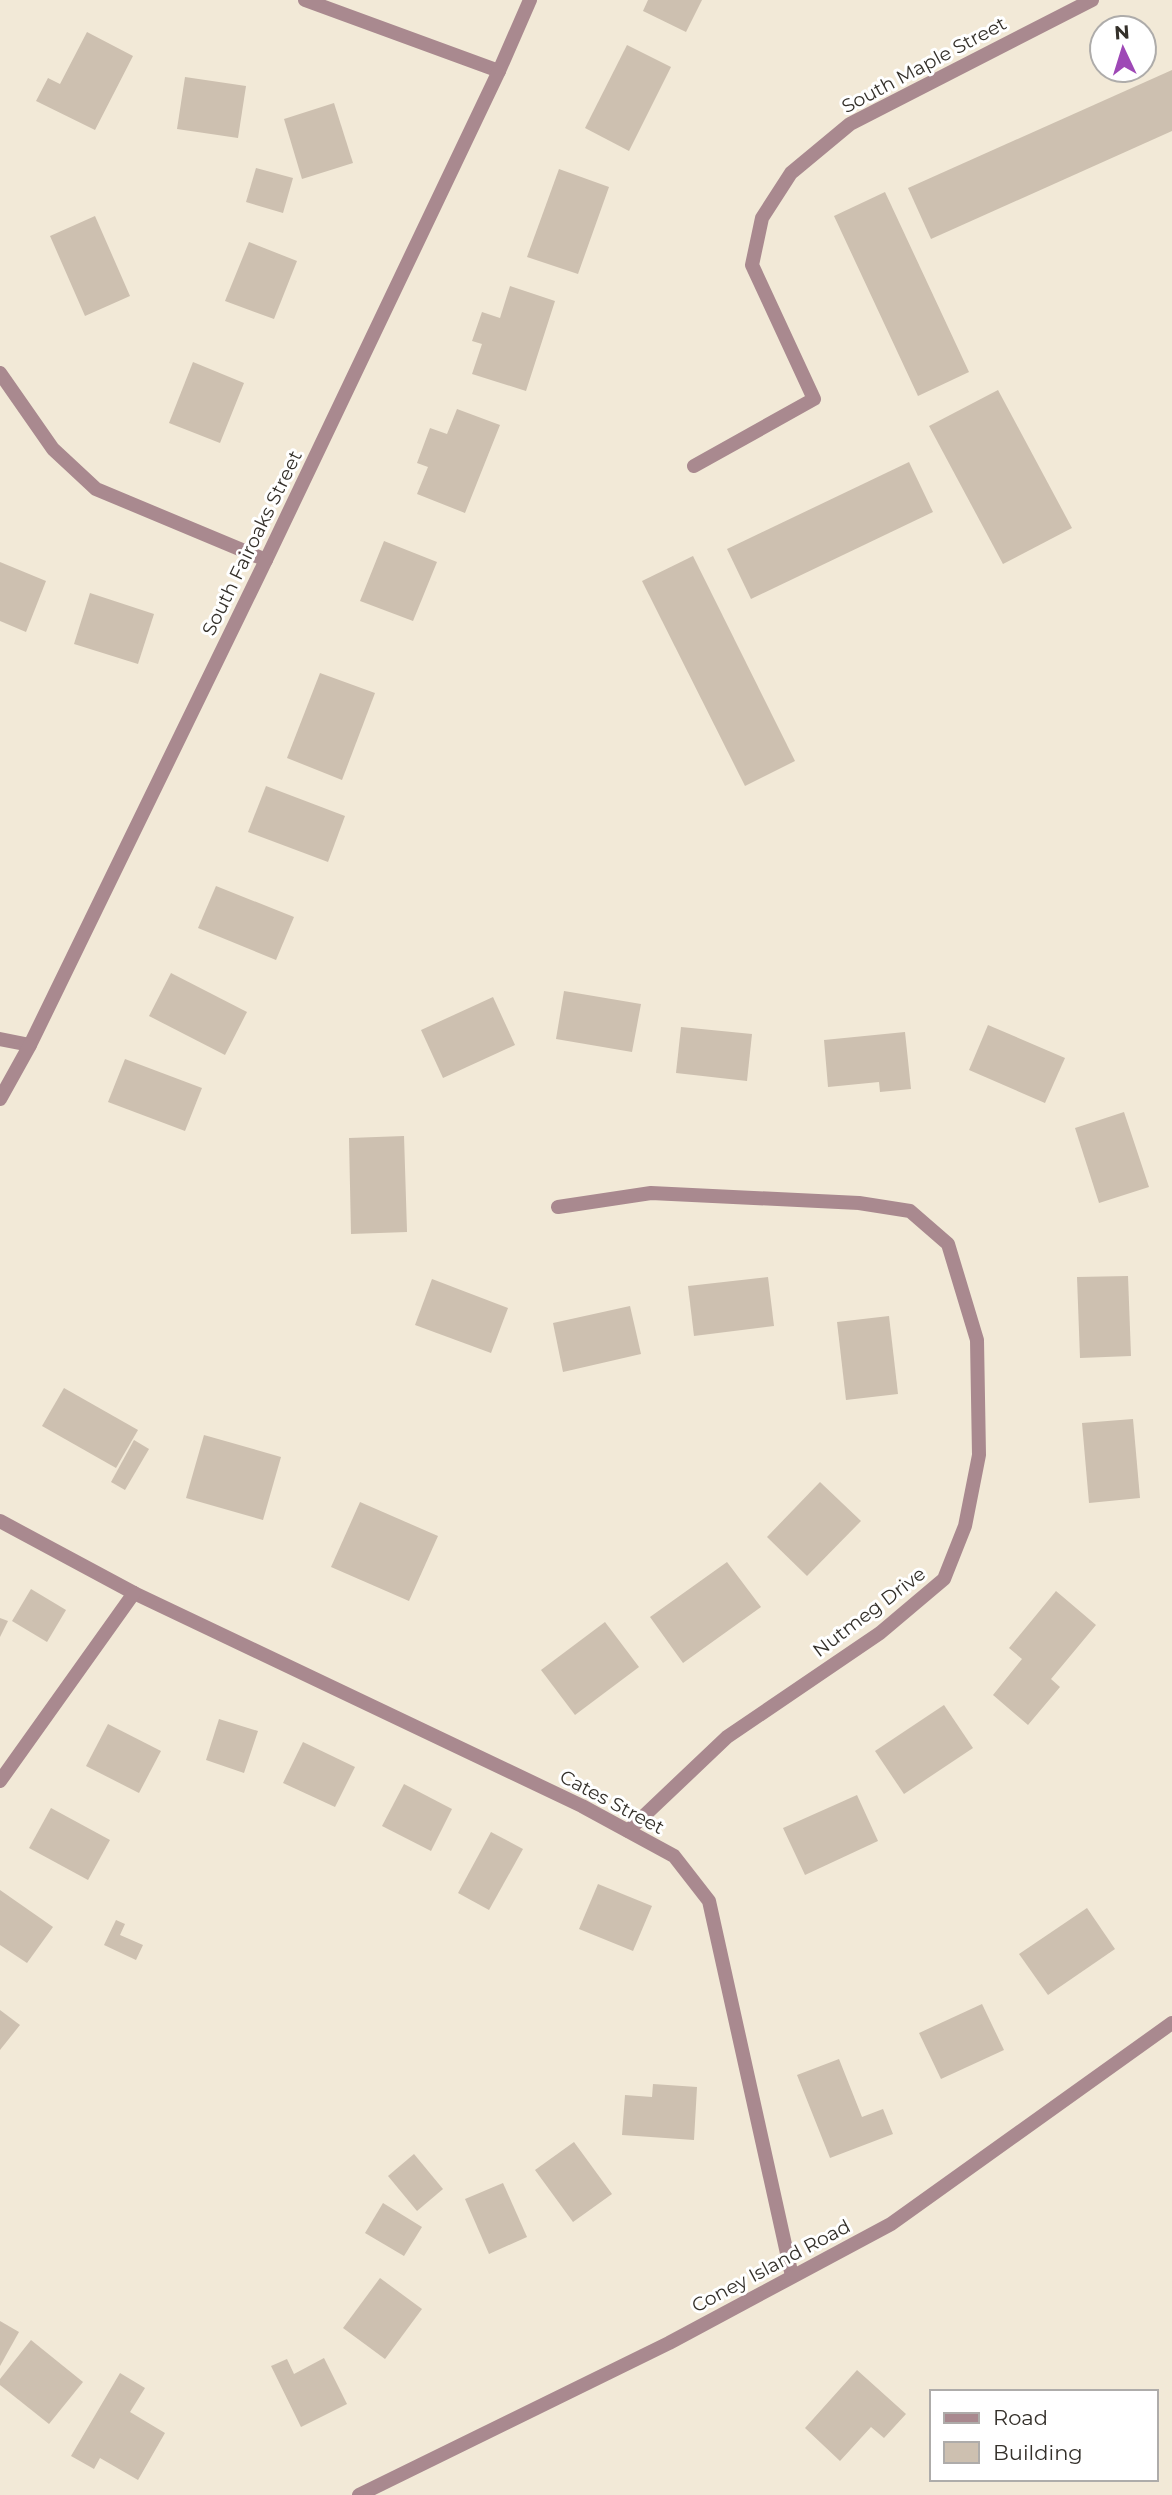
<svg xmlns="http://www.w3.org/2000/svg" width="1172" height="2495" viewBox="0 0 1172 2495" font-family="Montserrat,sans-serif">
  <rect width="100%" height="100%" fill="#f2e9d7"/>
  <g fill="#cdc0b0">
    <path d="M648,0H702L686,32L643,11Z"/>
    <path d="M87,32L133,56L95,130L36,101L48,78L60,84Z"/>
    <path d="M627,45L671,67L629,151L585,128Z"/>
    <path d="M1172,70V131L931,239L908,188Z"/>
    <path d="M185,77L246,86L238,138L177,129Z"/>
    <path d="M334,103L353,163L302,179L284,119Z"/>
    <path d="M256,168L293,178L283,213L246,202Z"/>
    <path d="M559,169L609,187L578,274L527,257Z"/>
    <path d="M885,192L969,372L918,396L834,216Z"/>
    <path d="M95,216L130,296L85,316L50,236Z"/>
    <path d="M249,242L297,261L274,319L225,301Z"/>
    <path d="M510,286L555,301L526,391L472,374L482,344L472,341L482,312L500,318Z"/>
    <path d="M193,362L244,383L220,443L169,423Z"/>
    <path d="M998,390L1072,528L1003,564L929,426Z"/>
    <path d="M457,409L500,425L465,513L417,494L428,467L417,463L430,428L447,434Z"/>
    <path d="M909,462L933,512L751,599L727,549Z"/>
    <path d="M384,541L437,562L413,621L360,601Z"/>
    <path d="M693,556L795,761L745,786L642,581Z"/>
    <path d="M0,562L46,581L26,632L0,621Z"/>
    <path d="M90,593L154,614L138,664L74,644Z"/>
    <path d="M320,673L375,693L342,780L287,758Z"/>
    <path d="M266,786L345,816L328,862L248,832Z"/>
    <path d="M216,886L294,917L276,960L198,928Z"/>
    <path d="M171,973L247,1012L225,1055L149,1016Z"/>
    <path d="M564,991L641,1004L632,1052L556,1039Z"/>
    <path d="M493,997L515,1045L443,1078L421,1030Z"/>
    <path d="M988,1025L1065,1058L1045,1103L969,1070Z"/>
    <path d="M681,1027L752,1034L747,1081L676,1073Z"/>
    <path d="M905,1032L911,1089L880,1092L879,1082L828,1087L824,1040Z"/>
    <path d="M125,1059L202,1088L185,1131L108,1102Z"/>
    <path d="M1124,1112L1149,1187L1099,1203L1075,1128Z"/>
    <path d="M404,1136L407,1232L351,1234L349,1138Z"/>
    <path d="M1128,1276L1131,1356L1080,1358L1077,1277Z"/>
    <path d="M768,1277L774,1326L694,1336L688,1286Z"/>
    <path d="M432,1279L508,1308L491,1353L415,1325Z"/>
    <path d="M630,1306L641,1354L563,1372L553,1323Z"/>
    <path d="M889,1316L898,1394L846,1400L837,1322Z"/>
    <path d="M64,1388L138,1430L116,1468L42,1426Z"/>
    <path d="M1133,1419L1140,1498L1089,1503L1082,1423Z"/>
    <path d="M204,1435L281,1457L263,1520L186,1498Z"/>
    <path d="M134,1440L149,1449L125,1490L111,1482Z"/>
    <path d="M820,1482L861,1521L807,1576L767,1537Z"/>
    <path d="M360,1502L438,1536L409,1601L331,1567Z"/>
    <path d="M727,1562L761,1607L683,1663L650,1617Z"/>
    <path d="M31,1589L66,1610L47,1642L12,1621Z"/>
    <path d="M1056,1591L1096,1625L1051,1679L1060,1687L1028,1725L993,1695L1022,1659L1009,1648Z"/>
    <path d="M0,1618L8,1621L0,1637Z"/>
    <path d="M605,1622L639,1667L575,1715L541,1670Z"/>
    <path d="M944,1705L973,1748L904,1794L875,1751Z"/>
    <path d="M219,1719L258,1731L244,1773L206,1760Z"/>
    <path d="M108,1724L161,1751L139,1793L86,1766Z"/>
    <path d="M303,1742L355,1767L335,1807L283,1783Z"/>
    <path d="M404,1784L452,1809L431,1851L382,1826Z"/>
    <path d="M857,1795L878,1841L805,1875L783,1828Z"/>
    <path d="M51,1808L110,1840L88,1880L29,1848Z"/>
    <path d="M491,1832L523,1849L489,1910L458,1893Z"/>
    <path d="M598,1884L652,1906L633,1951L579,1929Z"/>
    <path d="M0,1890L53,1927L27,1963L0,1945Z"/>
    <path d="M1087,1908L1115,1949L1048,1995L1019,1954Z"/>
    <path d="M116,1920L125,1924L120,1935L143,1945L136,1960L104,1945Z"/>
    <path d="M982,2004L1004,2050L941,2079L919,2033Z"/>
    <path d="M0,2010L20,2025L0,2050Z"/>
    <path d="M839,2059L862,2117L883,2109L893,2134L830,2158L797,2075Z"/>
    <path d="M653,2084L697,2087L694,2140L622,2135L625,2095L652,2097Z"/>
    <path d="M574,2142L612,2194L573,2222L535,2170Z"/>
    <path d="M414,2154L443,2189L417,2211L388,2176Z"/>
    <path d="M503,2183L527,2237L489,2254L465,2199Z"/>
    <path d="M383,2203L422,2227L404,2256L365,2233Z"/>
    <path d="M380,2278L422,2309L385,2359L343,2328Z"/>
    <path d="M0,2321L19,2332L0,2366Z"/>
    <path d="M31,2340L83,2382L49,2424L0,2385V2379Z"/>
    <path d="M324,2358L347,2404L301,2427L271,2366L287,2359L294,2374Z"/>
    <path d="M857,2370L906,2414L884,2438L871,2427L840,2461L805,2428Z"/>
    <path d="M120,2373L145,2388L130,2412L165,2433L138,2480L100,2458L94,2469L71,2456Z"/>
  </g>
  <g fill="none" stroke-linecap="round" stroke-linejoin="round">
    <g stroke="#a9898f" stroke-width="14">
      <path d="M305,0L499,71"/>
      <path d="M0,373L53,449L96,489L266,560"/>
      <path d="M694,466L814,399L752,265L762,218L791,173L850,124L1092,0"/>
      <path d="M0,1039L30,1045"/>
      <path d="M0,1099L30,1045L266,560L499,71L530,0"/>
      <path d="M558,1207L651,1193L859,1203L910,1211L948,1244L977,1340L979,1455L965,1526L944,1579L880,1633L727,1737L628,1831"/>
      <path d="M0,1521L134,1593L582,1806L674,1856L709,1901L792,2276"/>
      <path d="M0,1781L134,1593"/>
    </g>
    <path stroke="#a9898f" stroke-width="14" d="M359,2495L669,2343L891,2224L1172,2023"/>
  </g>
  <g text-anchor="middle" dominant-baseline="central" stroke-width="6" stroke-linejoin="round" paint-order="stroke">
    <g font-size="19" fill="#34302a" stroke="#fff">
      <text transform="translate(924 65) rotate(-28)">South Maple Street</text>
      <text transform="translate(252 543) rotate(-64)">South Fairoaks Street</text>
      <text transform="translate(869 1612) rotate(-37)">Nutmeg Drive</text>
      <text transform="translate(612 1802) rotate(28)">Cates Street</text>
      <text transform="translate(771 2266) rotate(-28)">Coney Island Road</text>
    </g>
  </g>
  <rect x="930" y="2390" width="228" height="91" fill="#ffffff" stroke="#aeacaa" stroke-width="2"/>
  <rect x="944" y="2413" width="35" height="10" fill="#a9898f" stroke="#aeacaa" stroke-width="2"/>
  <text x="993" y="2425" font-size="21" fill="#34302a">Road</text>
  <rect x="944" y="2442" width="35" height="21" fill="#cdc0b0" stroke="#aeacaa" stroke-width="2"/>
  <text x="993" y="2460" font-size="21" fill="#34302a">Building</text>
  <g transform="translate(1123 49) rotate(356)"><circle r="33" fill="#ffffff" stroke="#aeacaa" stroke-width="2"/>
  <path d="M0-5L12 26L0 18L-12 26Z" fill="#9e48b6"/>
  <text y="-10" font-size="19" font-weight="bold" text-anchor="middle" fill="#34302a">N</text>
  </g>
</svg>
